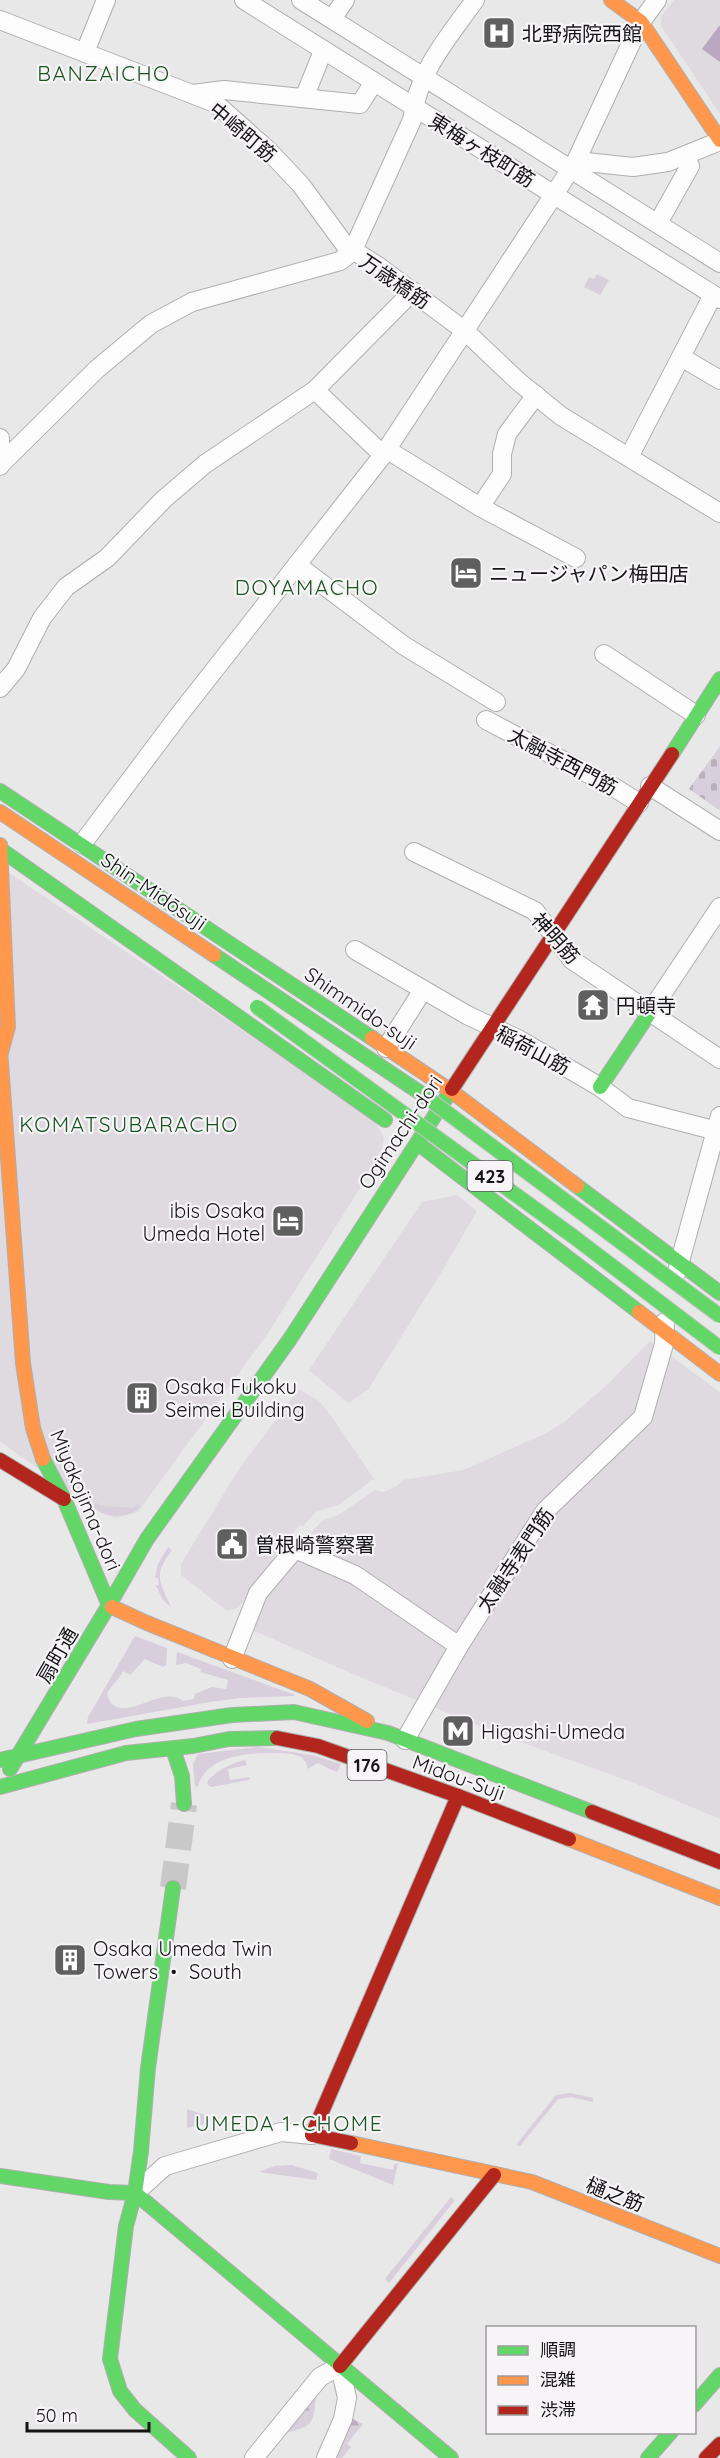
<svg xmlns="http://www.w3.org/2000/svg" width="720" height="2458" viewBox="0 0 720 2458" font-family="Quicksand,'Noto Sans JP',sans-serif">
  <defs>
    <pattern id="forest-firs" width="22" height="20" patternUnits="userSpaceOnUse" patternTransform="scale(1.5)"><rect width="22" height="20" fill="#d8cedc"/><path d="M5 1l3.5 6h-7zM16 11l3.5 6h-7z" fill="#b9b0bc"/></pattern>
    <pattern id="cemetery-stones" width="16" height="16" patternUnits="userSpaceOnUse" patternTransform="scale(1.5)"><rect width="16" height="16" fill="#d8cedc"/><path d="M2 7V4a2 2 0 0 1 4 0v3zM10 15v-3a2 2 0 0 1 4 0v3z" fill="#b9b0bc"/></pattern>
  </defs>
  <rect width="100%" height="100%" fill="#e8e8e8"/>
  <g fill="#dedadf">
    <path d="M674,0H720V114L661,26V17Z"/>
    <path d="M0,867L373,1118L384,1138L380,1157L266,1336L138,1512L116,1518L96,1511L0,1441Z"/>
    <path d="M457,1195L477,1211L444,1268L368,1390L348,1403L309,1370L422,1202Z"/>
    <path d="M650,1341L720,1392V1819L637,1784L504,1736L353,1674L250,1629L264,1601L290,1563L306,1548L305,1539L322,1521L340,1514L375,1490L384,1492L397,1486L403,1480L464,1470L546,1433L563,1423L609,1383Z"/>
    <path d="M299,1389L319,1401L332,1417L374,1479L338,1505L316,1512L303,1526L300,1525L273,1557L271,1564L238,1608L227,1611L181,1575V1564L239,1469Z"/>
  </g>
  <g fill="#d8cedc">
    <path d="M597,274L609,280L600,295L584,287L589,277L594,279Z"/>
    <path d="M97,1503L101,1506L133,1508L138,1504L141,1506C130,1519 103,1519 93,1505Z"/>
    <path d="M168,1547L172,1550C153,1576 159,1580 171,1607L163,1600L156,1586L159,1585L158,1579L155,1577L158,1564Z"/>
    <path d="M135,1636L167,1648L166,1665L163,1667L145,1659L130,1675L123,1671C118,1681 111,1685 107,1694C117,1731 162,1682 183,1701L194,1699L195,1694L212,1687L226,1689L228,1680L200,1672L201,1669L186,1663L176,1665L177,1652L295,1695L294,1696L240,1698L210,1702L87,1724L88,1717Z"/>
    <path d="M258,1747L312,1755L341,1764L337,1772C329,1770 325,1765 317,1763L308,1769C307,1764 305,1760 301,1757C294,1753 282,1753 274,1753C246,1753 207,1756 198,1786L195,1787L193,1764L198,1754Z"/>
    <path d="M245,1760L247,1765L228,1769L230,1780L250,1777L249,1780L211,1787L207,1784L208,1780C219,1769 230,1764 245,1760Z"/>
    <path d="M571,2093L593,2098V2102L571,2097L558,2099L520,2146L516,2145L556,2095Z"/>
    <path d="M187,2109L208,2116V2123L187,2128Z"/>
    <path d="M331,2149L361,2156L360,2163L393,2170L394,2164H398L393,2185L329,2159Z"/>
    <path d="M292,2165L318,2173L316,2180L259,2172L275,2166Z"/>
    <path d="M451,2197L455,2200L389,2283L385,2279Z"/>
  </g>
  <g fill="url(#forest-firs)">
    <path d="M317,2391C312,2425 317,2425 282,2434Z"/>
    <path d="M351,2418L363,2424L347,2444L351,2447L342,2458H334Z"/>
  </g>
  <path fill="url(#cemetery-stones)" d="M720,746V809L719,810L689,789Z"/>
  <path fill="#baa8c1" d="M719,26H720V62L702,49Z"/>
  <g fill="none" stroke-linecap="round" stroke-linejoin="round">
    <path stroke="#c8c8c8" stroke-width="26" stroke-dasharray="26 13" stroke-linecap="butt" d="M173,1888L184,1804"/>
    <g stroke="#afafaf" stroke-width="20">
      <g id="street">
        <path d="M244,0L720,299"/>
        <path d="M301,0L720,263"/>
        <path d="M332,19L345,0"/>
        <path d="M0,20L215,103L269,151L301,185L345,245L378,266L465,331L519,382L561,416L720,513"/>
        <path d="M85,52L106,0"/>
        <path d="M193,94L224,90L360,104L374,82"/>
        <path d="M304,98L323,51"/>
        <path d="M576,161L633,167L668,162L720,141"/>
        <path d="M658,223L690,166L686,156"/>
        <path d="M681,357L720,380"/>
        <path d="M315,390L383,455"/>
        <path d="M0,438V466"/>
        <path d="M386,449L480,507L576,558"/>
        <path d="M629,457L713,295"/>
        <path d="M1,464L97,369L151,324L192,302L340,261L352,252L412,120C418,71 447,39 475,0"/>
        <path d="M480,507L502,474V454L507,434L536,395"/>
        <path d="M297,565L403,645L496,702"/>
        <path d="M604,654L696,715"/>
        <path d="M0,688L16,669L42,618L66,587L107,558L164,499L205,464L315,390L413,291"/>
        <path d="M486,720L615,788L639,803"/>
        <path d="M650,786L720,831"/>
        <path d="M82,844L179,715L383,455L576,161L641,22L657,0"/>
        <path d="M414,852L535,911L572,960L720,1059"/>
        <path d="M355,950L467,1015L518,1039L600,1087L628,1108L717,1131"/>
        <path d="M650,1012L720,907"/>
        <path d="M386,1048L423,990"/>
        <path d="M677,1272L720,1116"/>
        <path d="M232,1659L258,1593L295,1549L355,1575L459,1646"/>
        <path d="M405,1740L459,1646L545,1511L643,1417L664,1344L665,1322"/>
        <path d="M135,2193L165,2166L281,2132L312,2135"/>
        <path d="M254,2458L320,2377L340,2366L347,2398L343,2419L326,2458"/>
      </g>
    </g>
    <g stroke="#afafaf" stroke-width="16">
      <g id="fast">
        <path d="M672,754L720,679"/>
        <path d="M0,791L372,1038"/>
        <path d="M0,849L385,1120"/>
        <path d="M214,955L422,1094"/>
        <path d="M600,1087L650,1012"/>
        <path d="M420,1145L639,1312"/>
        <path d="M577,1186L720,1293"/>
        <path d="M112,1607L109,1605L147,1539L290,1339L452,1089"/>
        <path d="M173,1749L182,1776L184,1804"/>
        <path d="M0,1760L136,1729L232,1715L294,1712L388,1733L592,1812"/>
        <path d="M10,1769L109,1605L64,1499L43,1459"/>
        <path d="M0,1787L126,1753L193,1746L229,1739L277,1738"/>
        <path d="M173,1888L148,2068L141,2151L135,2193L126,2226L110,2359L120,2391L135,2410L189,2458"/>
        <path d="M0,2176L109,2192L135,2193L451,2458"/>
        <path d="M694,2405L720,2375"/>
        <path d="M648,2458L671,2432"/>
      </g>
    </g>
    <g stroke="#afafaf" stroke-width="16">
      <g id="slow">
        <path d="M611,0L641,22L720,140"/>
        <path d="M0,812L214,955"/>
        <path d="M0,845L8,1027L1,1052"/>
        <path d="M372,1038L451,1091L577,1186"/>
        <path d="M0,1049L23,1363L33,1428L43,1459"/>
        <path d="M639,1312L720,1374"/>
        <path d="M112,1607L147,1623L310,1689L367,1721"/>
        <path d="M569,1839L720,1898"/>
        <path d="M351,2143L532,2182L720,2256"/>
      </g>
    </g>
    <g stroke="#afafaf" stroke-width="16">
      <g id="jam">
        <path d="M452,1089L672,754"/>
        <path d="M0,1460L64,1499"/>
        <path d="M277,1738L318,1746L458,1796L569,1839"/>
        <path d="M592,1812L720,1862"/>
        <path d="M351,2143L312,2135L458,1796"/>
        <path d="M340,2366L494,2175"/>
        <path d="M706,2458L720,2444"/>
      </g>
    </g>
    <use href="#street" stroke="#fcfcfc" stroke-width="18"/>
    <use href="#fast" stroke="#63d668" stroke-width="14"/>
    <use href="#slow" stroke="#ff974d" stroke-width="14"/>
    <use href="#jam" stroke="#b3261e" stroke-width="14"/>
    <g stroke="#c4c4c4" stroke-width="16" stroke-linecap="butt">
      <g id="fast-bridge">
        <path d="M257,1007L574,1237L720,1348"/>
        <path d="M422,1094L720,1316"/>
      </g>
    </g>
    <use href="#fast-bridge" stroke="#63d668" stroke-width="14"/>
  </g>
  <defs>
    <g id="hospital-square" transform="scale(1.725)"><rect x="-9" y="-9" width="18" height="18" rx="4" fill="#605f60" stroke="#f6f4f7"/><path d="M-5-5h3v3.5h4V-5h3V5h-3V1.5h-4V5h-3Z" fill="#fff"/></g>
    <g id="hotel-square" transform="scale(1.725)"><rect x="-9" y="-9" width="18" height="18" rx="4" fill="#605f60" stroke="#f6f4f7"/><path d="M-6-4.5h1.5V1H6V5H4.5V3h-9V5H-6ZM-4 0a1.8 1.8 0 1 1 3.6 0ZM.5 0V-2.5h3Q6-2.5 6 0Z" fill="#fff"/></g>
    <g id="temple-square" transform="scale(1.725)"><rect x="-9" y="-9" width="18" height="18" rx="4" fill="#605f60" stroke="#f6f4f7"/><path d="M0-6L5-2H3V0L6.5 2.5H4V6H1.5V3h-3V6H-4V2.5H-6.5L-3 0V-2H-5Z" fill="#fff"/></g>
    <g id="building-square" transform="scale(1.725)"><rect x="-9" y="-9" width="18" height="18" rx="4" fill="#605f60" stroke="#f6f4f7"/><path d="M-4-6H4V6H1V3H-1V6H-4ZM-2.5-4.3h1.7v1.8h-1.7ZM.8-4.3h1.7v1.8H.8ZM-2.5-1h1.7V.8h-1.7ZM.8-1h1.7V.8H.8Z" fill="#fff"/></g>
    <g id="civic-square" transform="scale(1.725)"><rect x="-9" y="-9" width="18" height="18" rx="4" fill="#605f60" stroke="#f6f4f7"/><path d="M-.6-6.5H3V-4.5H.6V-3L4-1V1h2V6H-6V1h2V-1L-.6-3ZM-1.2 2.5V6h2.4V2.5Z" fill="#fff"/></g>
    <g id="metro-square" transform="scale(1.725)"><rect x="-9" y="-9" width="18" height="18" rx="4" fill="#605f60" stroke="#f6f4f7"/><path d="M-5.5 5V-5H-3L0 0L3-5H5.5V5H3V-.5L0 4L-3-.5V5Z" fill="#fff"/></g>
  </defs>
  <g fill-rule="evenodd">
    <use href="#hospital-square" x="499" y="33"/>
    <use href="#hotel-square" x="466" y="573"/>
    <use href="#temple-square" x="593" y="1005"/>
    <use href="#hotel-square" x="288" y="1221"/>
    <use href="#building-square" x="142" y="1398"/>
    <use href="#civic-square" x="232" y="1544"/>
    <use href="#metro-square" x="458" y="1731"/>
    <use href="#building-square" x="70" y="1960"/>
  </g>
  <g text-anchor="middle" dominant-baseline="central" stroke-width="4.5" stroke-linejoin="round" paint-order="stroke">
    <g fill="#f6f4f7" stroke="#59585a" stroke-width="1.5">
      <rect x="467.5" y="1161" width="45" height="30" rx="4.5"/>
      <rect x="347.5" y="1750" width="39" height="30" rx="4.5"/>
    </g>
    <g font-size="18" font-weight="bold" fill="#161516">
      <text x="490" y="1176">423</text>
      <text x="367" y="1765">176</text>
    </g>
    <g font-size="20" fill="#161516" stroke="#f6f4f7" text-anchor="start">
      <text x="522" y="33">北野病院西館</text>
      <text x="489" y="573">ニュージャパン梅田店</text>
      <text x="616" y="1005">円頓寺</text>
      <text x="265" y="1210" text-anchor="end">ibis Osaka<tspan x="265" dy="23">Umeda Hotel</tspan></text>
      <text x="165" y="1386">Osaka Fukoku<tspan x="165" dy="23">Seimei Building</tspan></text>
      <text x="255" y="1544">曽根崎警察署</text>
      <text x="481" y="1731">Higashi-Umeda</text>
      <text x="93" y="1948">Osaka Umeda Twin<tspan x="93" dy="23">Towers ・ South</tspan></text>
    </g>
    <g font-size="20" fill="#161516" stroke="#f6f4f7">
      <text transform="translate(243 132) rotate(40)">中崎町筋</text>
      <text transform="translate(482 150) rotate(32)">東梅ヶ枝町筋</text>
      <text transform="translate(395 281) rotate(34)">万歳橋筋</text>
      <text transform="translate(563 761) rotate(28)">太融寺西門筋</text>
      <text transform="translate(154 891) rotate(34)">Shin-Midōsuji</text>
      <text transform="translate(556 938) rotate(48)">神明筋</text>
      <text transform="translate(361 1008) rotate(34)">Shimmido-suji</text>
      <text transform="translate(533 1050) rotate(28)">稲荷山筋</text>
      <text transform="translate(400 1132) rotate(-56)">Ogimachi-dori</text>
      <text transform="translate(86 1500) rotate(67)">Miyakojima-dori</text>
      <text transform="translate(515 1560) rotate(-56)">太融寺表門筋</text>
      <text transform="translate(57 1655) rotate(-60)">扇町通</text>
      <text transform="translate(459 1777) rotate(20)">Midou-Suji</text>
      <text transform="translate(615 2194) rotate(21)">樋之筋</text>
    </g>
    <g font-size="21" letter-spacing="1.5" fill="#1a5422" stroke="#f6f4f7">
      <text x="104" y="73">BANZAICHO</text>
      <text x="307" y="587">DOYAMACHO</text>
      <text x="129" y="1124">KOMATSUBARACHO</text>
      <text x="289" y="2123">UMEDA 1-CHOME</text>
    </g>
  </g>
  <rect x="486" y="2326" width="210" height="108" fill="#f6f4f7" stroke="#9c9b9d" stroke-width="1.5"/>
  <rect x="498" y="2346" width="30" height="9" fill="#63d668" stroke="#9c9b9d" stroke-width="1.5"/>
  <text x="540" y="2356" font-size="18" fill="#161516">順調</text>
  <rect x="498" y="2376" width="30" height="9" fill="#ff974d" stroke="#9c9b9d" stroke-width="1.5"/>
  <text x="540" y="2386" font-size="18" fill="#161516">混雑</text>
  <rect x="498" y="2406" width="30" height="9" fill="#b3261e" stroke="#9c9b9d" stroke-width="1.5"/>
  <text x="540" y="2416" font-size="18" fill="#161516">渋滞</text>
  <path d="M27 2422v9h122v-9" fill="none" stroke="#161516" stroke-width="3"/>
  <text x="36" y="2422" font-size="18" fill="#161516" stroke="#f6f4f7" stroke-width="4.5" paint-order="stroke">50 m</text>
</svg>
